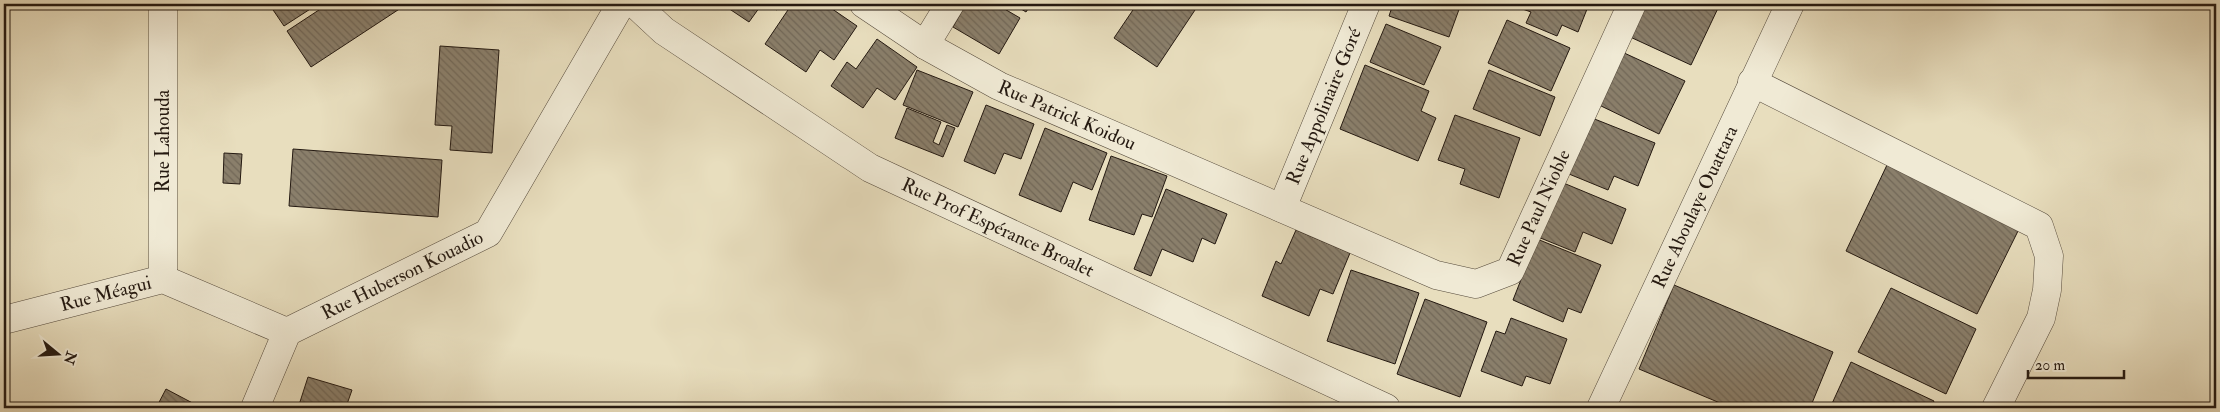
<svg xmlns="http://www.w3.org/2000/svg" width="2220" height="412" viewBox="0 0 2220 412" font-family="'IM FELL Double Pica',serif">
  <defs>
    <pattern id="building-back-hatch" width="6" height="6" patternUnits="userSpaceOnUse" patternTransform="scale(1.25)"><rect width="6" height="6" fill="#8a7f6b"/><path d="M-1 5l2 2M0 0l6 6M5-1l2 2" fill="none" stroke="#716757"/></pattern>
  </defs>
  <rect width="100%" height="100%" fill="#e8debe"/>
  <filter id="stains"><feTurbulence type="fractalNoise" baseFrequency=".004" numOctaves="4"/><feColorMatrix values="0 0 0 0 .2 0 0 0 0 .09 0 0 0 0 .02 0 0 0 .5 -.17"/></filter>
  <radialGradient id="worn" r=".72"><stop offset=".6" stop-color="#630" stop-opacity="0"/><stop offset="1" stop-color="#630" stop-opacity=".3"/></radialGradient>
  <g fill="url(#building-back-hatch)" stroke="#241911">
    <path d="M269,4H318L284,26Z"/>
    <path d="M328,4H407L311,67L287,31Z"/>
    <path d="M722,4H762L749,22Z"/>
    <path d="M767,4H782L777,10Z"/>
    <path d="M792,4H825L857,26L834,60L820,50L806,72L765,44Z"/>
    <path d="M966,4H996L1020,18L999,54L953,27Z"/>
    <path d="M1013,4H1031L1026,12Z"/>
    <path d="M1137,4H1199L1157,67L1114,38Z"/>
    <path d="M1393,4H1461L1449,37L1389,16Z"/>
    <path d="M1515,4H1589L1578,32L1562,25L1557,36L1526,23L1531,12L1514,6Z"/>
    <path d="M1643,4H1720L1691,65L1628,36Z"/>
    <path d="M1507,20L1570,48L1551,91L1488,63Z"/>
    <path d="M1386,24L1441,47L1424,85L1370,62Z"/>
    <path d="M877,39L917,67L895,100L877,88L863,108L831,86L847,62L856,69Z"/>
    <path d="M440,46L499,50L492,153L450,150L452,126L435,125Z"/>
    <path d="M1622,52L1685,81L1659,134L1597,104Z"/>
    <path d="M1365,65L1429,91L1421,111L1436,118L1418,161L1340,129Z"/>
    <path d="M917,70L973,92L958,127L903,105Z"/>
    <path d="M1489,70L1555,97L1540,136L1473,109Z"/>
    <path d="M986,105L1034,124L1021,159L1004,153L995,174L964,161Z"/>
    <path d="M907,108L941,122L933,142L939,145L947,125L955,128L943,157L895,138Z"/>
    <path d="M1455,115L1520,138L1499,198L1460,184L1465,169L1438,160Z"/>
    <path d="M1592,118L1655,143L1638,186L1614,176L1608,190L1569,174Z"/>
    <path d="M1045,128L1107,153L1092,190L1073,182L1061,212L1019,195Z"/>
    <path d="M293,149L442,160L438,217L289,206Z"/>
    <path d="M224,153L242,154L240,184L223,183Z"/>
    <path d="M1111,156L1167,176L1152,217L1142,214L1134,235L1089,220Z"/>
    <path d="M1887,165L2019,229L1977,314L1846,251Z"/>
    <path d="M1561,182L1626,209L1612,244L1583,232L1575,252L1538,237Z"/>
    <path d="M1166,189L1227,214L1215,244L1202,238L1193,262L1162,249L1151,276L1134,269Z"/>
    <path d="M1296,230L1350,253L1333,294L1320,289L1309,316L1262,296L1276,261L1281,264Z"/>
    <path d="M1537,239L1601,265L1581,313L1568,308L1563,322L1513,300Z"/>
    <path d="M1351,270L1419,293L1395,364L1327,341Z"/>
    <path d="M1674,285L1833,352L1810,408H1732L1639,369Z"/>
    <path d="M1891,288L1976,329L1946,394L1858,352Z"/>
    <path d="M1425,299L1487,322L1460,397L1397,374Z"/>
    <path d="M1511,318L1567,339L1550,384L1526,376L1522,386L1481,371L1496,331L1505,334Z"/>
    <path d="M1851,362L1934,401L1931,408H1830Z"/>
    <path d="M308,377L352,390L346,407L349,408H298Z"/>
    <path d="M166,389L202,408H156Z"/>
  </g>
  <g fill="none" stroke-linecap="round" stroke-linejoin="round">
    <g stroke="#554a3c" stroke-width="29">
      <g id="street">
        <path id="s1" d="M635,4L664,31L870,168L1386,408"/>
        <path id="s2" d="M864,4L925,45L999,86L1436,275L1476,284L1510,271L1632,4"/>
        <path d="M925,45L950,4"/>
        <path d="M1752,82L2039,226L2049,256L2047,290L2041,318L1996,408"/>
        <path id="s3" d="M1282,208L1366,4"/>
        <path d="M163,279V4"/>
        <path id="s4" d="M4,320L163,279L287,332"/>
        <path id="s5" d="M255,408L287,332L488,233L621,4"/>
        <path id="s6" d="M1601,408L1790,4"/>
      </g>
    </g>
    <use href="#street" stroke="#f0ead5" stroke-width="28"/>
  </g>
  <g text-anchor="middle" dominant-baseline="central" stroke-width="4" stroke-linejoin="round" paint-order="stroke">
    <g font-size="19" fill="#241911" stroke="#f0ead5">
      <text stroke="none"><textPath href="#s3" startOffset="110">Rue Appolinaire Goré</textPath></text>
      <text stroke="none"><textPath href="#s2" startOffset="232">Rue Patrick Koidou</textPath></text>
      <text transform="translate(163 141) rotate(-90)">Rue Lahouda</text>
      <text stroke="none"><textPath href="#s6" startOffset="222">Rue Aboulaye Ouattara</textPath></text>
      <text stroke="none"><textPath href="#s2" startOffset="781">Rue Paul Nioble</textPath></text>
      <text stroke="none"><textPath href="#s1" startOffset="428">Rue Prof Espérance Broalet</textPath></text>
      <text stroke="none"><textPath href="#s5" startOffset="211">Rue Huberson Kouadio</textPath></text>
      <text stroke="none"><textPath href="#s4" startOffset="105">Rue Méagui</textPath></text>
    </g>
  </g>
  <rect width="2220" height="412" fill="none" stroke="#e8debe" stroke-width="20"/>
  <rect x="5" y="5" width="2210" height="402" fill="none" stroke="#241911" stroke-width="2.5"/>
  <rect x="10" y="10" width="2200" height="392" fill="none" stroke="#241911"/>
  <g transform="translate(58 354) rotate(108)" stroke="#f0ead5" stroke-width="4" paint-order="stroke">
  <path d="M0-4L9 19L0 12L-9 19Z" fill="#241911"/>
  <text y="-8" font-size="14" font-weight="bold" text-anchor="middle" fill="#241911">N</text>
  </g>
  <path d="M2028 370v8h96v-8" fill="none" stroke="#241911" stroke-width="2.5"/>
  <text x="2035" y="370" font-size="15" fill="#241911" stroke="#f0ead5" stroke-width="4" paint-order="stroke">20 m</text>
  <rect width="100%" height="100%" filter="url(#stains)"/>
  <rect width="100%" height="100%" fill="url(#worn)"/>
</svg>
